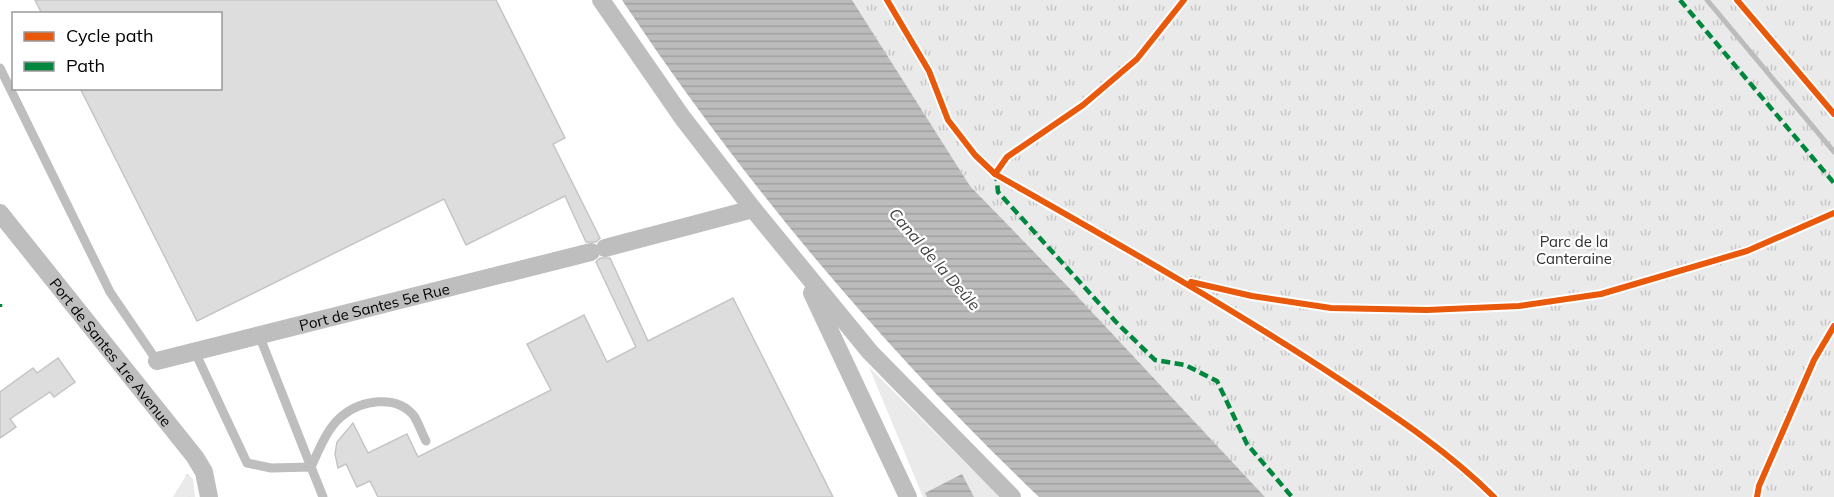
<svg xmlns="http://www.w3.org/2000/svg" width="1834" height="497" viewBox="0 0 1834 497" font-family="Mulish,sans-serif">
  <defs>
    <pattern id="forest-firs" width="22" height="20" patternUnits="userSpaceOnUse" patternTransform="scale(1.5)"><rect width="22" height="20" fill="#eaeaea"/><path d="M5 1l3.5 6h-7zM16 11l3.5 6h-7z" fill="#c7c7c7"/></pattern>
    <pattern id="park-tufts" width="24" height="20" patternUnits="userSpaceOnUse" patternTransform="scale(1.5)"><rect width="24" height="20" fill="#eaeaea"/><path d="M3 7l-1-3M5 7V3M7 7l1-3M15 17l-1-3M17 17v-4M19 17l1-3" fill="none" stroke="#c7c7c7"/></pattern>
    <pattern id="water-rules" width="6" height="5" patternUnits="userSpaceOnUse" patternTransform="scale(1.5)"><rect width="6" height="5" fill="#bcbcbc"/><path d="M0 2.5h6" fill="none" stroke="#a0a0a0"/></pattern>
  </defs>
  <rect width="100%" height="100%" fill="#fff"/>
  <path fill="#eaeaea" d="M869,367L1000,497H923Z"/>
  <path fill="url(#forest-firs)" d="M187,474L193,479L195,497H173Z"/>
  <path fill="url(#park-tufts)" d="M852,0H1834V497H1265L1077,296L970,186Z"/>
  <g fill="url(#water-rules)">
    <path d="M622,0H852L970,186L1077,296L1265,497H1039C880,345 744,183 622,0Z"/>
    <path d="M962,474L974,497H927L925,493Z"/>
  </g>
  <g fill="none" stroke-linecap="round" stroke-linejoin="round">
    <path stroke="#bcbcbc" stroke-width="5" d="M1707,0L1834,152"/>
  </g>
  <g fill="#ddd" stroke="#c5c5c5" stroke-width="1.5">
    <path d="M35,0H496L565,138L553,144L600,238L596,242H586L565,196L466,245L444,199L197,321L80,88H220V14H42Z"/>
    <path d="M600,258H610L648,341L733,298L833,497H378L370,481L357,487L346,464L338,468L335,454L337,442L353,423L368,453L407,434L418,457L551,390L527,344L584,315L607,362L636,347L596,262Z"/>
    <path d="M58,358L75,382L54,397L50,392L10,419L16,427L0,438V392L33,368L37,373Z"/>
  </g>
  <g fill="none" stroke-linecap="round" stroke-linejoin="round">
    <g stroke="#bebebe" stroke-width="9">
      <path d="M0,68L110,292L157,361"/>
      <path d="M259,335L311,467C319,450 327,428 342,416C361,400 397,394 414,416C419,424 422,434 426,441"/>
      <path d="M195,352L247,463L271,468L311,467L323,497"/>
    </g>
    <g stroke="#bebebe" stroke-width="18">
      <path d="M601,0L682,117L753,209"/>
      <path id="s1" d="M0,213L195,457L204,472L209,497"/>
      <path d="M605,248L753,209L870,352L1012,497"/>
      <path d="M812,293L908,497"/>
      <path id="s2" d="M157,361L591,252"/>
    </g>
    <g stroke="#00873e" stroke-width="4.5" stroke-dasharray="9 4.5" stroke-linecap="butt">
      <path d="M1680,0L1834,183"/>
      <path d="M996,172L998,192L1116,322L1155,360L1185,365L1217,381L1247,444L1292,497"/>
      <path d="M0,304V307"/>
    </g>
    <g stroke="#fff" stroke-width="10">
      <g id="cycleway">
        <path d="M887,0L929,71L948,120L975,155L995,174C1111,240 1227,305 1339,379C1393,415 1448,451 1494,497"/>
        <path d="M1737,0L1834,114"/>
        <path d="M995,174L1007,157L1083,105L1137,59L1184,0"/>
        <path d="M1191,282L1252,296L1331,308L1427,310L1519,306L1601,294L1747,251L1834,213"/>
        <path d="M1757,497L1759,486L1814,360L1834,326"/>
      </g>
    </g>
    <use href="#cycleway" stroke="#e8590c" stroke-width="6"/>
  </g>
  <g text-anchor="middle" dominant-baseline="central" stroke-width="4.5" stroke-linejoin="round" paint-order="stroke">
    <g font-size="15" fill="#303030" stroke="#fff">
      <text x="1574" y="241">Parc de la<tspan x="1574" dy="17">Canteraine</tspan></text>
    </g>
    <g font-size="15" fill="#000" stroke="#fff">
      <text stroke="none"><textPath href="#s2" startOffset="224">Port de Santes 5e Rue</textPath></text>
      <text stroke="none"><textPath href="#s1" startOffset="178">Port de Santes 1re Avenue</textPath></text>
    </g>
    <g font-size="16" font-style="italic" fill="#414141" stroke="#fff">
      <text transform="translate(935 259) rotate(49)">Canal de la Deûle</text>
    </g>
  </g>
  <rect x="12" y="12" width="210" height="78" fill="#ffffff" stroke="#999999" stroke-width="1.5"/>
  <rect x="24" y="32" width="30" height="9" fill="#e8590c" stroke="#999999" stroke-width="1.5"/>
  <text x="66" y="42" font-size="18" fill="#000000">Cycle path</text>
  <rect x="24" y="62" width="30" height="9" fill="#00873e" stroke="#999999" stroke-width="1.5"/>
  <text x="66" y="72" font-size="18" fill="#000000">Path</text>
</svg>
